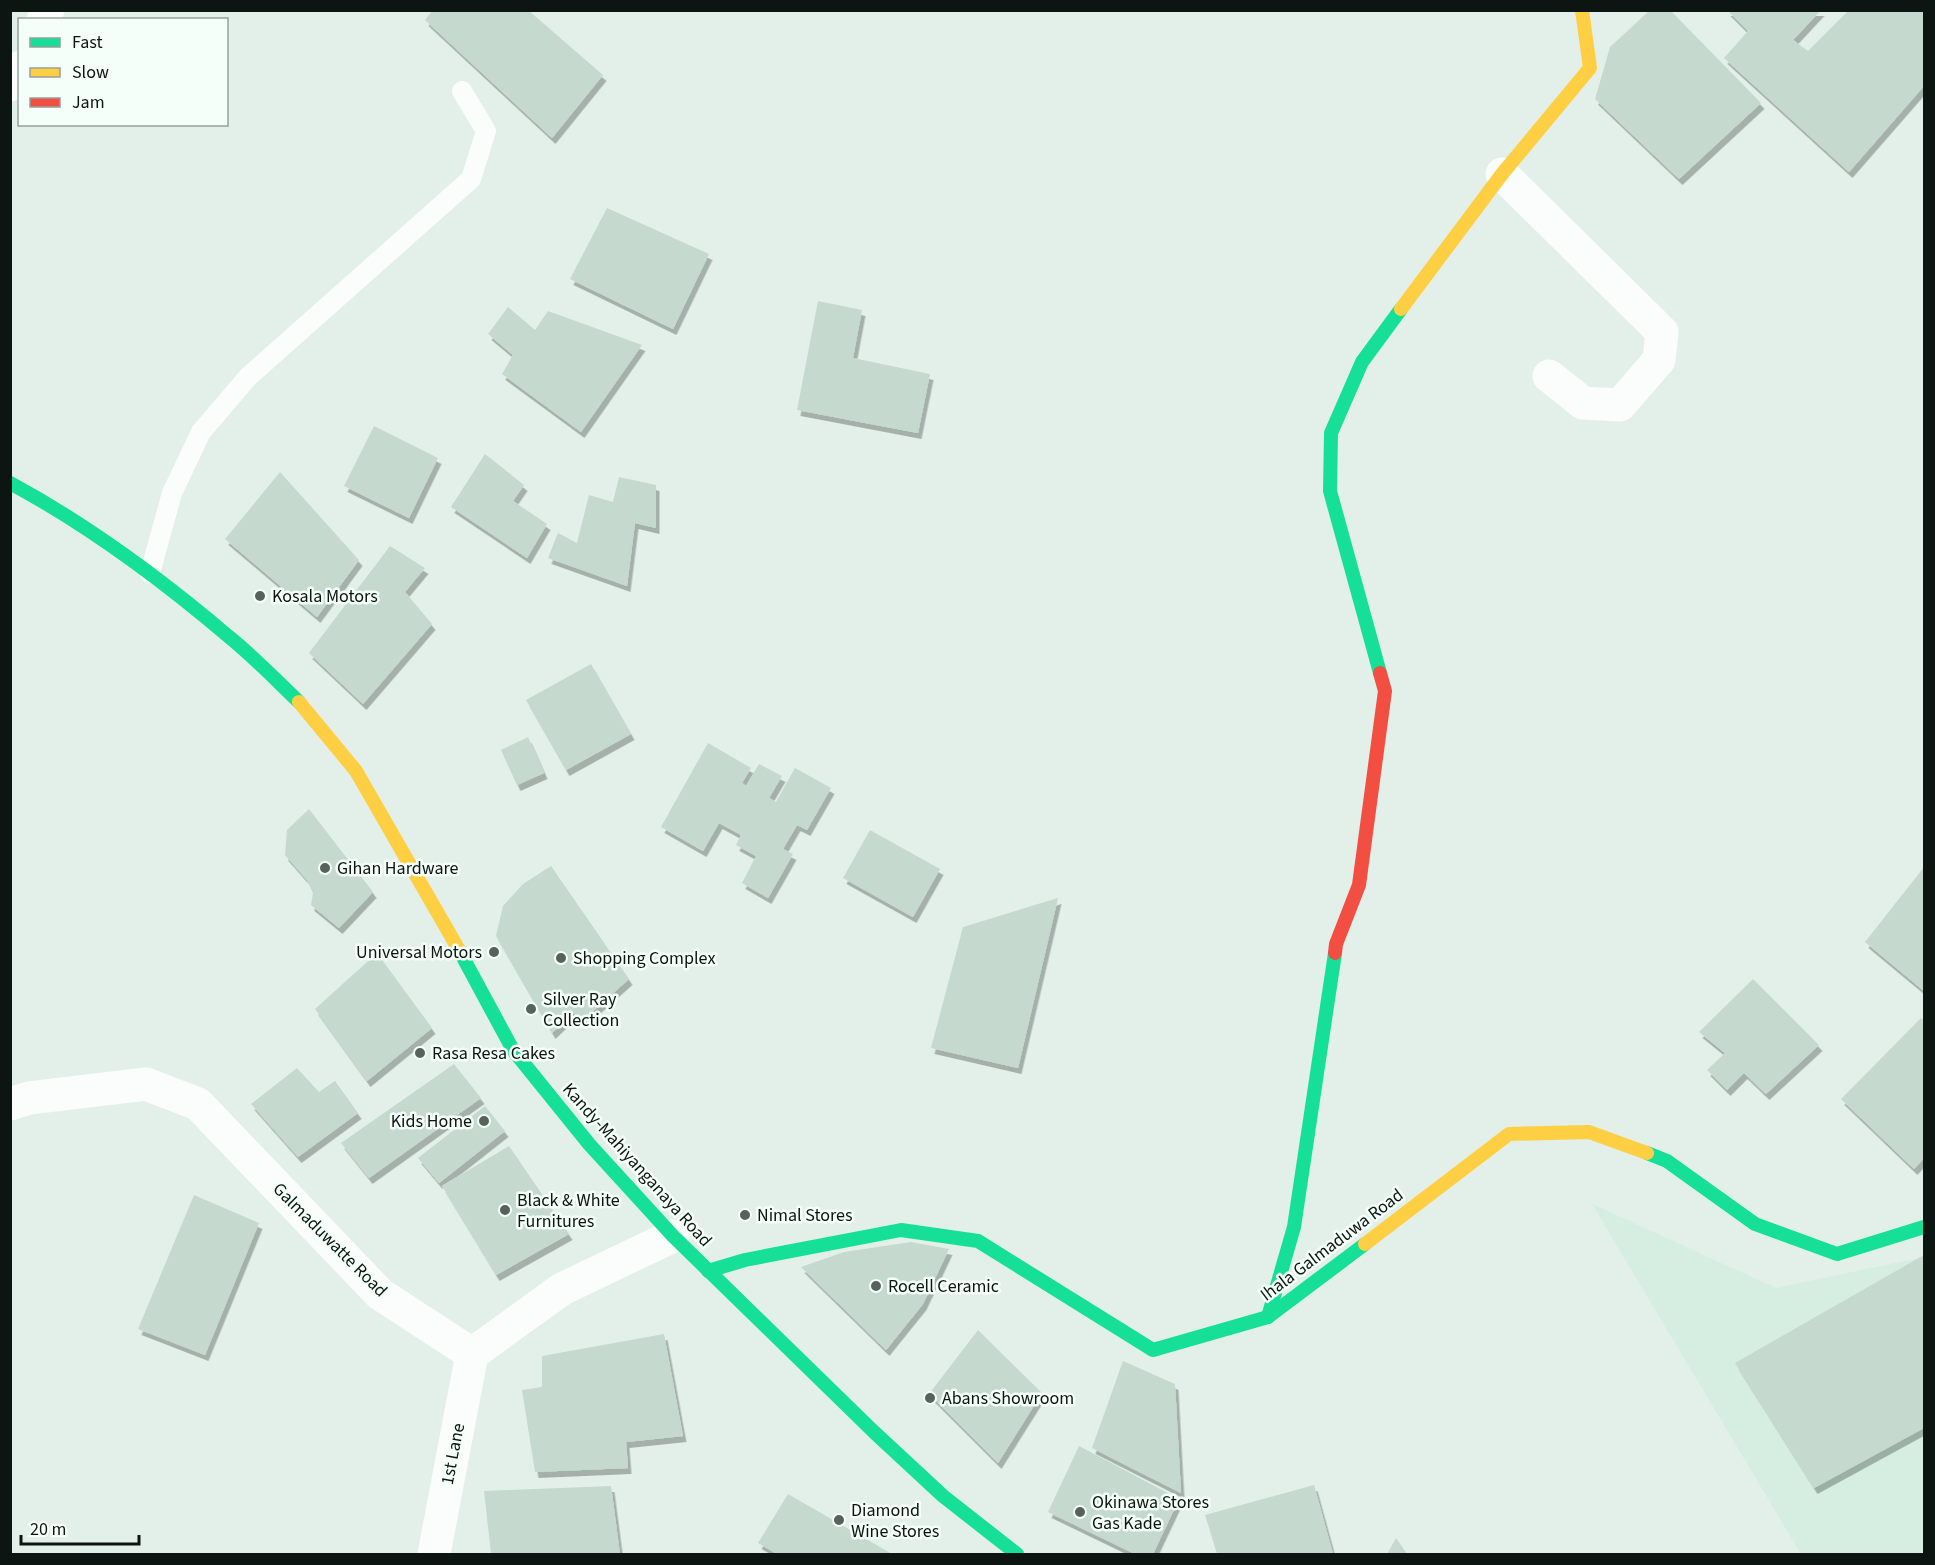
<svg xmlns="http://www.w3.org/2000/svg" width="1935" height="1565" viewBox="0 0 1935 1565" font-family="'Source Sans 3',sans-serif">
  <defs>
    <filter id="shadow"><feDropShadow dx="3.5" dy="6" stdDeviation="0" flood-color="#0004"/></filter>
  </defs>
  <rect width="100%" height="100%" fill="#e2f0e9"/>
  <path fill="#d5eee1" d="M1592,1204L1776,1288L1924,1257V1554H1801Z"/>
  <g fill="#c6d9cf" filter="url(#shadow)">
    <path d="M433,10H528L603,75L552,138L425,20Z"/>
    <path d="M1650,10H1670L1761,103L1679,179L1595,99L1610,47Z"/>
    <path d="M1727,10H1821L1793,40L1808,51L1849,10H1924V86L1849,172L1724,58L1748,31Z"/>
    <path d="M607,208L709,254L673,329L570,279Z"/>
    <path d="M818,301L862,310L853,358L930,374L918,433L797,410Z"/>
    <path d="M508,307L535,330L548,311L642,345L581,432L502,374L513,355L488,334Z"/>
    <path d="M374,426L438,458L409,518L344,486Z"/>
    <path d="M485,454L524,485L513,501L547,524L527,558L451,507Z"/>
    <path d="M280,472L359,560L317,617L225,539Z"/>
    <path d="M619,477L656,485V528L635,523L627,586L548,558L558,533L577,543L589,495L613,502Z"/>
    <path d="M390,546L425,568L405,592L432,624L363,704L309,653Z"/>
    <path d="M591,664L631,734L566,770L526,700Z"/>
    <path d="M528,737L544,773L517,785L501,750Z"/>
    <path d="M708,743L751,768L742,783L746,786L759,764L782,776L769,798L776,802L795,768L831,788L807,830L797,825L783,849L793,854L768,898L742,883L756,856L736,845L741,835L719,823L703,851L661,827Z"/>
    <path d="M309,809L373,892L339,928L311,905L313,893L307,880L285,855L287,830Z"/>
    <path d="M870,830L940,869L913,917L843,878Z"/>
    <path d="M551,866L629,979L582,1021L573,1013L552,1033L496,936L503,906L523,884Z"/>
    <path d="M1924,867V991L1865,942Z"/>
    <path d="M1058,898L1018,1068L931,1048L963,927Z"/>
    <path d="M377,953L432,1028L367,1081L315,1009Z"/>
    <path d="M1753,979L1819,1045L1766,1094L1744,1073L1727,1090L1707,1070L1725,1053L1699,1032Z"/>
    <path d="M1921,1018L1924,1021V1158L1914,1169L1841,1099Z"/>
    <path d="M454,1064L481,1098L369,1178L341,1143Z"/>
    <path d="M297,1068L319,1092L335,1081L358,1113L298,1157L251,1104Z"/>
    <path d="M485,1106L505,1131L439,1183L418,1158Z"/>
    <path d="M509,1146L569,1234L496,1275L442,1186Z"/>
    <path d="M194,1195L259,1223L205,1355L138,1329Z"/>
    <path d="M911,1242L949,1249L923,1304L886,1350L801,1267L844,1252Z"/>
    <path d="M1924,1255V1428L1814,1488L1735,1363Z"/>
    <path d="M978,1330L1042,1393L998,1463L929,1394Z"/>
    <path d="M664,1334L683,1436L626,1442L628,1468L535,1472L522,1390L542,1387V1356Z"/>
    <path d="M1123,1361L1175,1384L1181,1493L1092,1448Z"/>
    <path d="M1079,1446L1179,1499L1153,1554H1135L1048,1512Z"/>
    <path d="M1314,1485L1333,1554H1217L1205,1515Z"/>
    <path d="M611,1486L620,1554H491L484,1491Z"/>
    <path d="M788,1494L892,1554H777L758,1543Z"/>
    <path d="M1396,1538L1407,1554H1387Z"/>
  </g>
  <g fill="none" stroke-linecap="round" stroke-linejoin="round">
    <path stroke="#fbfdfc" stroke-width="20" d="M150,573L172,493L201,432L248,377L471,179L486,131L462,91"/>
    <g stroke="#fbfdfc" stroke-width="33">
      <path d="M43,20L48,10"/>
      <path d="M10,85L20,67"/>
      <path d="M1502,174L1662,332L1659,360L1620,405L1583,403L1549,376"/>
      <path d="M10,1104L29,1098L146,1084L198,1104L380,1294L472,1354L562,1289L673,1236"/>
      <path d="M434,1554L472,1354"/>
    </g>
    <g stroke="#16e098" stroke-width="14">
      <path d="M10,483C88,525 161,579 228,636C253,656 276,680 299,702"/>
      <path d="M1380,673L1330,491L1331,433L1362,362L1401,309"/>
      <path d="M459,950L513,1050L589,1144L673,1236L874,1432L943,1496L1017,1554"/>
      <path d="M1647,1153L1667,1161L1755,1224L1837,1254L1924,1227"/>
      <path d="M708,1271L745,1260L901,1230L978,1241L1153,1350L1268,1317L1365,1244"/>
      <path d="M1268,1317L1294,1227L1335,953"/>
    </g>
    <g stroke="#ffcf43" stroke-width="14">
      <path d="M1401,309L1502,174L1590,68L1582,10"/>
      <path d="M299,702L356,771L459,950"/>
      <path d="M1365,1244L1509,1134L1589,1132L1647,1153"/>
    </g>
    <path stroke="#f24e42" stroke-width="14" d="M1335,953L1336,944L1359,885L1385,691L1380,673"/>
  </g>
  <g fill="#57625d" stroke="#f4fff9" stroke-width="2">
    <circle cx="260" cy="596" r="6"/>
    <circle cx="325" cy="868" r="6"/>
    <circle cx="494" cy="952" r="6"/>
    <circle cx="561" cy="958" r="6"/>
    <circle cx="531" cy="1009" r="6"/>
    <circle cx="420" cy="1053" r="6"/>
    <circle cx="484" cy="1121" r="6"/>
    <circle cx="505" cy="1210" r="6"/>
    <circle cx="745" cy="1215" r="6"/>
    <circle cx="876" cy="1286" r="6"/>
    <circle cx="930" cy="1398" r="6"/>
    <circle cx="1080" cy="1512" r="6"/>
    <circle cx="839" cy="1520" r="6"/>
  </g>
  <g text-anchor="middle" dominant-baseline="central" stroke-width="5" stroke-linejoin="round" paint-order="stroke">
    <g font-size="18" fill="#0c1511" stroke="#f4fff9" text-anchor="start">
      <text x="272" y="596">Kosala Motors</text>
      <text x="337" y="868">Gihan Hardware</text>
      <text x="482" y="952" text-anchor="end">Universal Motors</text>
      <text x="573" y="958">Shopping Complex</text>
      <text x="543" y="999">Silver Ray<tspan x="543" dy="21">Collection</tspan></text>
      <text x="432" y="1053">Rasa Resa Cakes</text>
      <text x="472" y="1121" text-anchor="end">Kids Home</text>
      <text x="517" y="1200">Black &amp; White<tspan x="517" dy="21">Furnitures</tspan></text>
      <text x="757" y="1215">Nimal Stores</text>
      <text x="888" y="1286">Rocell Ceramic</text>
      <text x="942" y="1398">Abans Showroom</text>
      <text x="1092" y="1502">Okinawa Stores<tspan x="1092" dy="21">Gas Kade</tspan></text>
      <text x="851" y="1510">Diamond<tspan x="851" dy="21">Wine Stores</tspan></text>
    </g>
    <g font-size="18" fill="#0c1511" stroke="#f4fff9">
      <text transform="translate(637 1165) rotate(48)">Kandy-Mahiyanganaya Road</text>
      <text transform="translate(330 1240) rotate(45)">Galmaduwatte Road</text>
      <text transform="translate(1332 1245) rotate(-37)">Ihala Galmaduwa Road</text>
      <text transform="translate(453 1454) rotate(-79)">1st Lane</text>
    </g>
  </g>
  <rect width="1935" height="1565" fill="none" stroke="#0c1511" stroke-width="24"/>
  <rect x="18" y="18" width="210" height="108" fill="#f4fff9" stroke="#97a19c" stroke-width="1.5"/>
  <rect x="30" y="38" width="30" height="9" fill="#16e098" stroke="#97a19c" stroke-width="1.5"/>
  <text x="72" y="48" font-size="18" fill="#0c1511">Fast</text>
  <rect x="30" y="68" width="30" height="9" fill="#ffcf43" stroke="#97a19c" stroke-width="1.5"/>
  <text x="72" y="78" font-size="18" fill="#0c1511">Slow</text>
  <rect x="30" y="98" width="30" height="9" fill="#f24e42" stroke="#97a19c" stroke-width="1.5"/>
  <text x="72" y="108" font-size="18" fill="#0c1511">Jam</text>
  <path d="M21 1535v9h118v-9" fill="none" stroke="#0c1511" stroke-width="3"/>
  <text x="30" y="1535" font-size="18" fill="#0c1511" stroke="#f4fff9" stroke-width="4.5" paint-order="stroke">20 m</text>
</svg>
